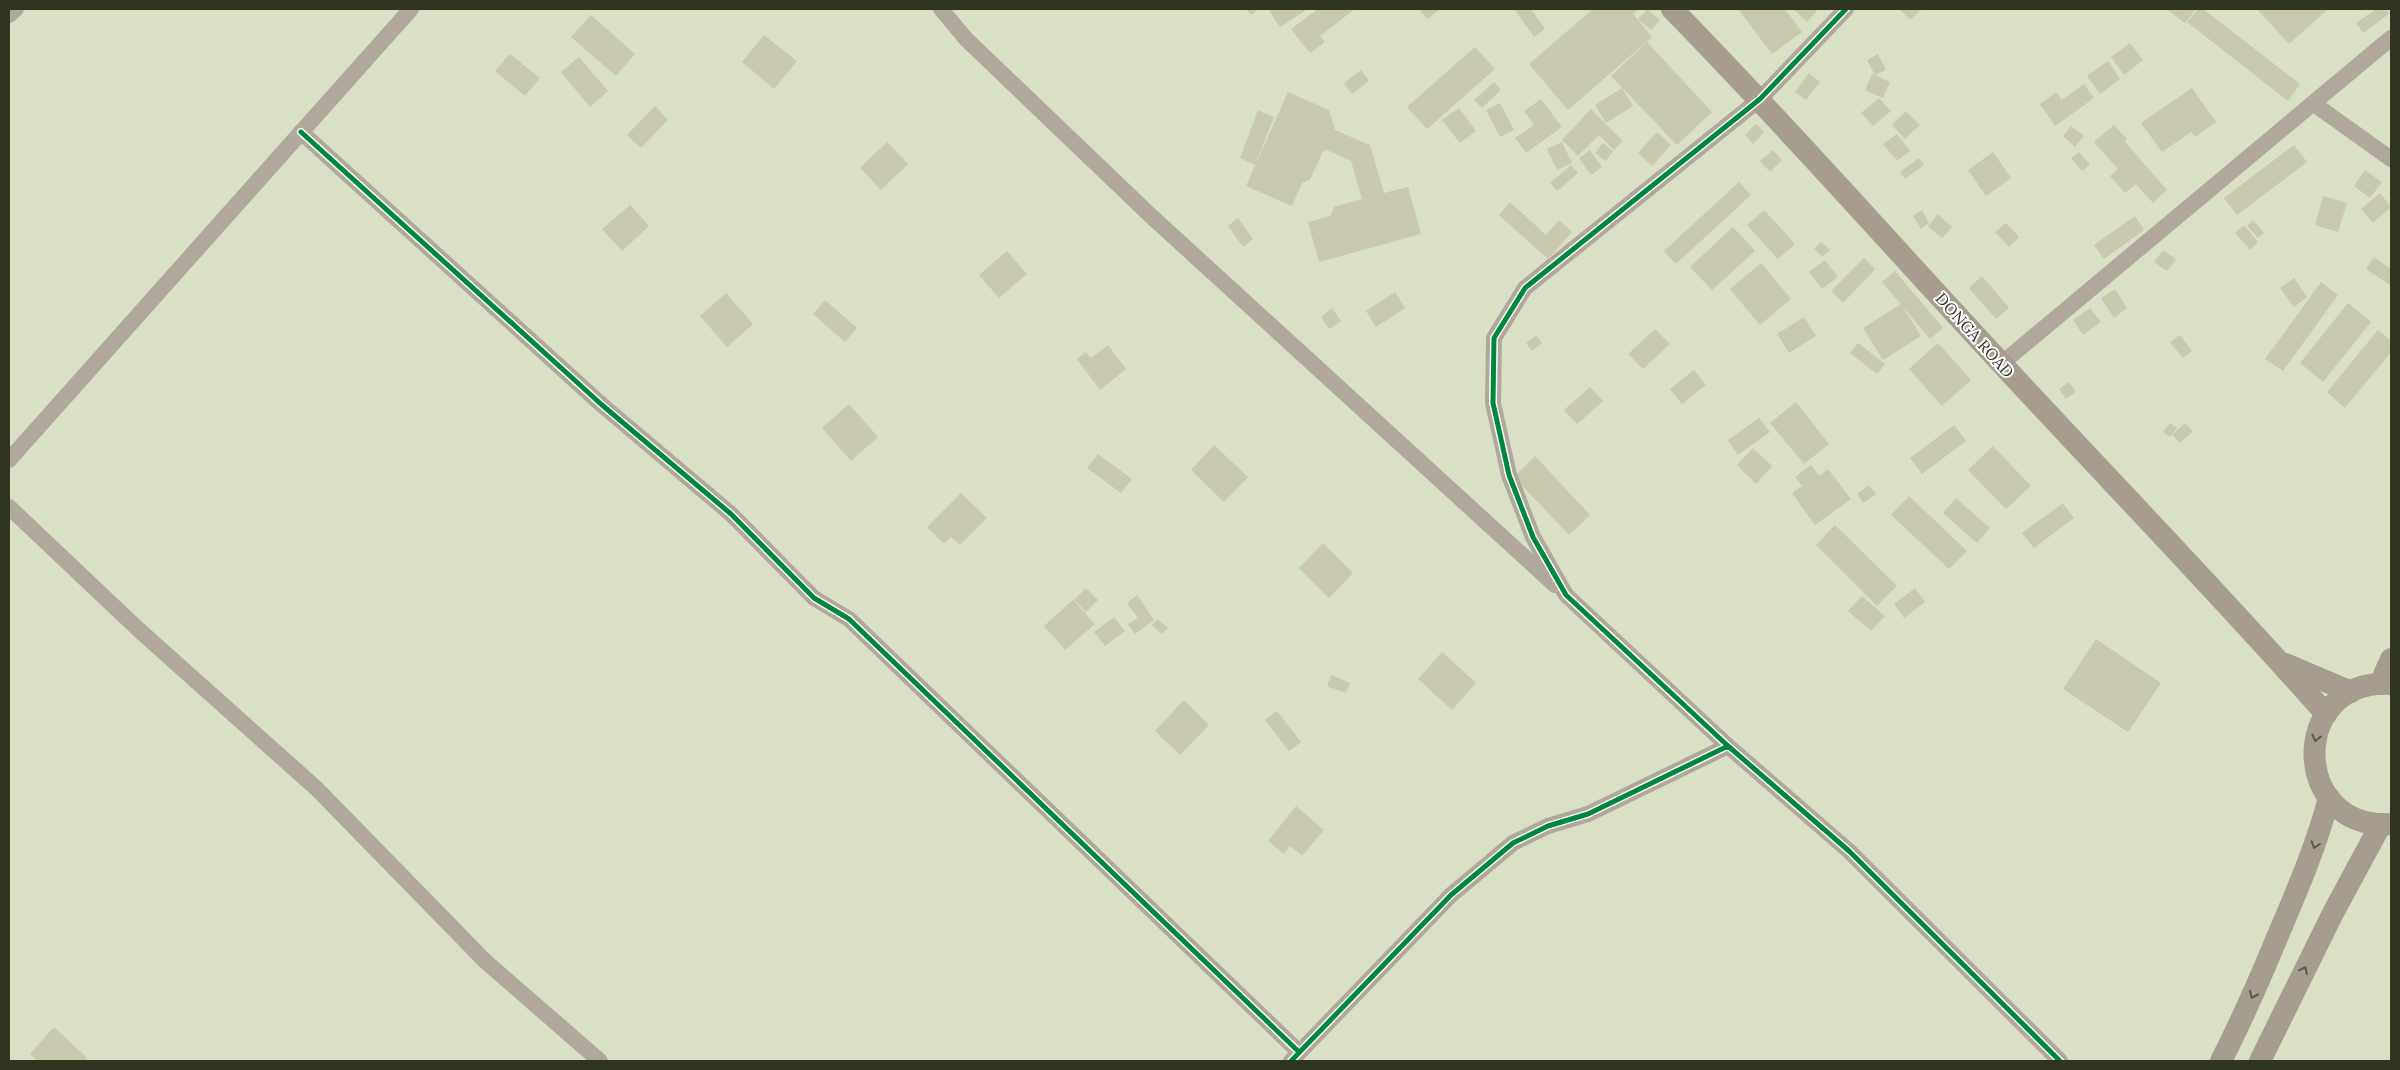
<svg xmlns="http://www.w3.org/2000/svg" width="2400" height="1070" viewBox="0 0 2400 1070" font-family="Lora,serif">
  <rect width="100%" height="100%" fill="#d9e0c5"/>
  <g fill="#c9c9ad">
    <path d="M1246,9H1259L1251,15Z"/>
    <path d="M1268,9H1304L1305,11L1280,27Z"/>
    <path d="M1318,9H1355L1320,36L1325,42L1310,53L1291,29Z"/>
    <path d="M1419,9H1441L1427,19Z"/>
    <path d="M1514,9H1531L1545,29L1534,37Z"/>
    <path d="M1593,9H1639L1633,14L1652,37L1568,110L1529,64Z"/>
    <path d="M1647,9L1660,20L1651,30L1638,19Z"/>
    <path d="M1738,9H1785L1802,32L1772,54Z"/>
    <path d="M1793,9H1815L1817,11L1807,22Z"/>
    <path d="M1899,9H1922L1910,20Z"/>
    <path d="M2166,9H2196L2185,23Z"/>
    <path d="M2198,9H2203L2300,84L2288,101L2187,22Z"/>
    <path d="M2257,9H2328L2289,44Z"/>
    <path d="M2376,9H2386L2389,14L2363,33L2356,23Z"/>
    <path d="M591,15L635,54L616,76L571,37Z"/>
    <path d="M764,35L797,61L774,89L742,62Z"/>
    <path d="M1647,42L1712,112L1677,145L1611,76Z"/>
    <path d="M2130,43L2143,60L2124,75L2111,57Z"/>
    <path d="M1475,47L1495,69L1427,129L1407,107Z"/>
    <path d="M510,54L540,78L525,96L495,71Z"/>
    <path d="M1878,54L1886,70L1875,75L1867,60Z"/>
    <path d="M579,57L608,91L590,107L561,72Z"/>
    <path d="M2108,61L2120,79L2100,94L2087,76Z"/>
    <path d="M1361,70L1369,81L1352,94L1344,83Z"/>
    <path d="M1809,73L1820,82L1806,100L1795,92Z"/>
    <path d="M1872,74L1890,82L1883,98L1865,90Z"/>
    <path d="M1494,82L1501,90L1482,108L1474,100Z"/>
    <path d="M2084,84L2094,98L2055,126L2040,104L2056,92L2062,100Z"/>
    <path d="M1622,88L1633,106L1606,123L1595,105Z"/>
    <path d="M2192,88L2216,122L2195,137L2191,132L2162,152L2141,123Z"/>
    <path d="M1288,92L1329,110L1335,130L1370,145L1384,193L1408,187L1421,234L1319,262L1308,222L1330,216L1334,207L1362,199L1351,161L1327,150L1323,151L1310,180L1302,183L1292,206L1246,186Z"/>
    <path d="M1879,98L1891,111L1873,126L1861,113Z"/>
    <path d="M1541,99L1562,127L1526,153L1515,138L1534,125L1524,111Z"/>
    <path d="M1500,103L1514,130L1500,137L1486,110Z"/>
    <path d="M655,106L668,120L641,148L627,135Z"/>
    <path d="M1459,108L1476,131L1460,143L1442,120Z"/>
    <path d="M1591,109L1623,141L1614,150L1599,135L1578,156L1562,140Z"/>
    <path d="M1258,110L1274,117L1255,165L1240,158Z"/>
    <path d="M1906,111L1920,125L1905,139L1892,125Z"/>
    <path d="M1756,124L1764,132L1753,144L1745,135Z"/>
    <path d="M2114,125L2127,139L2125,142L2167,190L2153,203L2136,184L2125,193L2110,176L2118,169L2094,142Z"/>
    <path d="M2071,126L2084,136L2075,147L2063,136Z"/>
    <path d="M1657,132L1671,145L1652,166L1638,153Z"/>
    <path d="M1897,134L1910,151L1897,161L1883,144Z"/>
    <path d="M887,142L908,164L881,190L860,168Z"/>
    <path d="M1562,142L1572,163L1557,170L1547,149Z"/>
    <path d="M1603,143L1613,151L1606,161L1595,153Z"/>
    <path d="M2294,145L2307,162L2237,215L2224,198Z"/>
    <path d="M1590,150L1602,167L1591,175L1579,158Z"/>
    <path d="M1773,150L1782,160L1770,172L1760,161Z"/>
    <path d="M1993,152L2011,178L1986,196L1968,170Z"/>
    <path d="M2079,152L2090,165L2082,171L2071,158Z"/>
    <path d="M1919,158L1924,165L1905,179L1900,172Z"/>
    <path d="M1571,165L1578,173L1557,191L1550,183Z"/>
    <path d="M2365,170L2382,182L2370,198L2354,186Z"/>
    <path d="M1739,182L1751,195L1676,264L1664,251Z"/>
    <path d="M2380,193L2391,207L2373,223L2361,209Z"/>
    <path d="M2323,196L2347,203L2338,232L2315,225Z"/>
    <path d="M1510,202L1546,235L1559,220L1572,232L1548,259L1499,215Z"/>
    <path d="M630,205L649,226L622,251L602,229Z"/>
    <path d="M1764,210L1795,244L1778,259L1747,225Z"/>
    <path d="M1922,210L1929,223L1921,229L1913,216Z"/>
    <path d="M1938,214L1952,227L1942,238L1928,226Z"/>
    <path d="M2135,216L2144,230L2104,259L2094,245Z"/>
    <path d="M1238,218L1253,239L1243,247L1228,226Z"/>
    <path d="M2253,220L2264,233L2258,238L2247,226Z"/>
    <path d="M2006,223L2019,237L2009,247L1995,232Z"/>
    <path d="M2244,225L2258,242L2250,250L2235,233Z"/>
    <path d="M1733,227L1755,251L1712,290L1690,267Z"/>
    <path d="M1821,242L1830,250L1822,257L1814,249Z"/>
    <path d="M2163,250L2176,259L2167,271L2154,262Z"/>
    <path d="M1007,251L1027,274L999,298L979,275Z"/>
    <path d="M2374,257L2391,269V286L2366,269Z"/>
    <path d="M1864,258L1875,269L1843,303L1831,291Z"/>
    <path d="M1825,260L1838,277L1822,289L1809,272Z"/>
    <path d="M1761,263L1791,299L1760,325L1730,289Z"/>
    <path d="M1895,271L1943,328L1930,339L1882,282Z"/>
    <path d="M1982,276L2009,308L1996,319L1969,288Z"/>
    <path d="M2294,278L2307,297L2294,307L2280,288Z"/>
    <path d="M2321,282L2338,295L2283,371L2265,359Z"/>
    <path d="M2115,289L2127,308L2114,318L2101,298Z"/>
    <path d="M1395,292L1405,308L1376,327L1366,311Z"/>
    <path d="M726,293L753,324L727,347L700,316Z"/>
    <path d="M825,300L857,328L845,342L813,314Z"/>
    <path d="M2348,303L2371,322L2323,382L2300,363Z"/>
    <path d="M1901,304L1921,336L1883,360L1863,328Z"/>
    <path d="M1332,308L1341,321L1329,329L1321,317Z"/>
    <path d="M2090,308L2101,322L2083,335L2073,320Z"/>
    <path d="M1804,317L1816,336L1789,353L1777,334Z"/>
    <path d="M1655,329L1670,344L1643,369L1628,354Z"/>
    <path d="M2378,330L2391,341V352L2345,408L2327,392Z"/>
    <path d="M1536,335L1542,343L1532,351L1526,343Z"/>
    <path d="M2180,335L2192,351L2183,358L2170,342Z"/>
    <path d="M1858,343L1885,364L1877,374L1850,353Z"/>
    <path d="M1938,343L1971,380L1942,406L1909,369Z"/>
    <path d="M1108,345L1126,369L1100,390L1077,359L1086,352L1091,358Z"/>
    <path d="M1694,370L1706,385L1682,404L1670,389Z"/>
    <path d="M2069,382L2076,392L2066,399L2059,389Z"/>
    <path d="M1590,387L1603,401L1577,424L1564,410Z"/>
    <path d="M1796,402L1829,444L1804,464L1770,423Z"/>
    <path d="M849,404L878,437L851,461L822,428Z"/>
    <path d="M1759,418L1770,432L1738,455L1728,440Z"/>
    <path d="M2170,423L2177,428L2170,437L2163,432Z"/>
    <path d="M2185,423L2193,431L2180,443L2172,435Z"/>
    <path d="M1954,425L1966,441L1922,474L1910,458Z"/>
    <path d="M1214,445L1248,477L1224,502L1191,470Z"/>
    <path d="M1993,446L2031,486L2006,509L1968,470Z"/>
    <path d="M1753,448L1772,466L1756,484L1737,465Z"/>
    <path d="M1098,454L1132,479L1121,493L1087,468Z"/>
    <path d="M1535,456L1590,515L1569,535L1514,477Z"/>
    <path d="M1811,465L1819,476L1828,469L1851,499L1815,525L1792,493L1802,486L1795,477Z"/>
    <path d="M1869,485L1876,494L1863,503L1857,494Z"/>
    <path d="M961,493L987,518L960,545L951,537L944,544L927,527Z"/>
    <path d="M1909,496L1967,551L1949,569L1891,515Z"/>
    <path d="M1956,498L1990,528L1977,543L1943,513Z"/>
    <path d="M2063,503L2074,518L2034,548L2022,533Z"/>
    <path d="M1835,525L1897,586L1877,606L1816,545Z"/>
    <path d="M1323,543L1353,573L1329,598L1299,568Z"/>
    <path d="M1086,588L1098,600L1086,612L1074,600Z"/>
    <path d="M1915,588L1925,602L1904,618L1894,604Z"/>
    <path d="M1137,595L1154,620L1135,634L1128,624L1138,618L1127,603Z"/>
    <path d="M1862,596L1885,616L1871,631L1848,611Z"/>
    <path d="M1073,600L1095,624L1065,650L1044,626Z"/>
    <path d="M1114,617L1125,631L1105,646L1094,632Z"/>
    <path d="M1157,619L1168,628L1162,634L1152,625Z"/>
    <path d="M2096,639L2161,683L2128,732L2063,689Z"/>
    <path d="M1442,652L1476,683L1452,710L1418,679Z"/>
    <path d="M1331,675L1350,683L1346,693L1327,686Z"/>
    <path d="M1184,700L1209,725L1180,755L1155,731Z"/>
    <path d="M1277,711L1301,742L1289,751L1265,720Z"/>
    <path d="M1296,806L1324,830L1302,856L1290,846L1284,854L1268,841Z"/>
    <path d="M54,1027L87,1058L85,1061H38L30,1054Z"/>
  </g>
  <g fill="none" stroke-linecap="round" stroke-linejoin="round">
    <g stroke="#b0a89d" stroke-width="16">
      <path d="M941,9L966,39L1151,216L1555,585"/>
      <path d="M9,15L16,9"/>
      <path d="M2314,104L2391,159"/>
      <path d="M301,132L602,405L731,514L814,598L849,619L1299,1052"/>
      <path d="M2001,364L2391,38"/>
      <path d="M9,460L411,9"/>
      <path d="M9,507L139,630L317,789L485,961L600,1061"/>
      <path d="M1728,746L1566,595L1533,537L1509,475L1493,403L1494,338L1525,288L1760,99L1846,9"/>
      <path d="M1291,1061L1451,895L1513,843L1548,826L1588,814L1728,746L1849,851L2060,1061"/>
    </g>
    <g stroke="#a69c8f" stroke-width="22">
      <path d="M1672,9C1785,124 1891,245 2001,363C2109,480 2220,594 2326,714"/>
      <path d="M2285,664L2351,692"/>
      <path d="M2380,684L2391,659"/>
      <path d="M2391,684C2288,678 2290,831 2391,824"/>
      <path d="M2221,1061C2241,1022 2259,981 2276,940C2296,893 2316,847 2329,798"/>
      <path d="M2260,1061L2333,913L2381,824"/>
    </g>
    <g stroke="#fff" stroke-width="8">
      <g id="cycleway">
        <path d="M301,132L602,405L731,514L814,598L849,619L1299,1052"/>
        <path d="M1728,746L1566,595L1533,537L1509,475L1493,403L1494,338L1525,288L1760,99L1846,9"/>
        <path d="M1291,1061L1451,895L1513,843L1548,826L1588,814L1728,746L1849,851L2060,1061"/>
      </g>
    </g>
    <use href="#cycleway" stroke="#00873e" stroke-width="5"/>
  </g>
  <defs><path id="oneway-chevron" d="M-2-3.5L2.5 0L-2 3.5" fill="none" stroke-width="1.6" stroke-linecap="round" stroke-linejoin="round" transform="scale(1.25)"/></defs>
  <g stroke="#595948">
    <use href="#oneway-chevron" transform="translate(2316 738) rotate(103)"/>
    <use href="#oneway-chevron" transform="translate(2315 845) rotate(108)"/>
    <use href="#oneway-chevron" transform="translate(2304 970) rotate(-64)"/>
    <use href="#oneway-chevron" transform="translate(2253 995) rotate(113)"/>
  </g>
  <g text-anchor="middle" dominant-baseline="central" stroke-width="4" stroke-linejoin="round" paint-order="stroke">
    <g font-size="16" fill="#303521" stroke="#fff">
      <text transform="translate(1975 335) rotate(48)">DONGA ROAD</text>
    </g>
  </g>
  <rect width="2400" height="1070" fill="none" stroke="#303521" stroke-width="20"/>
</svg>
